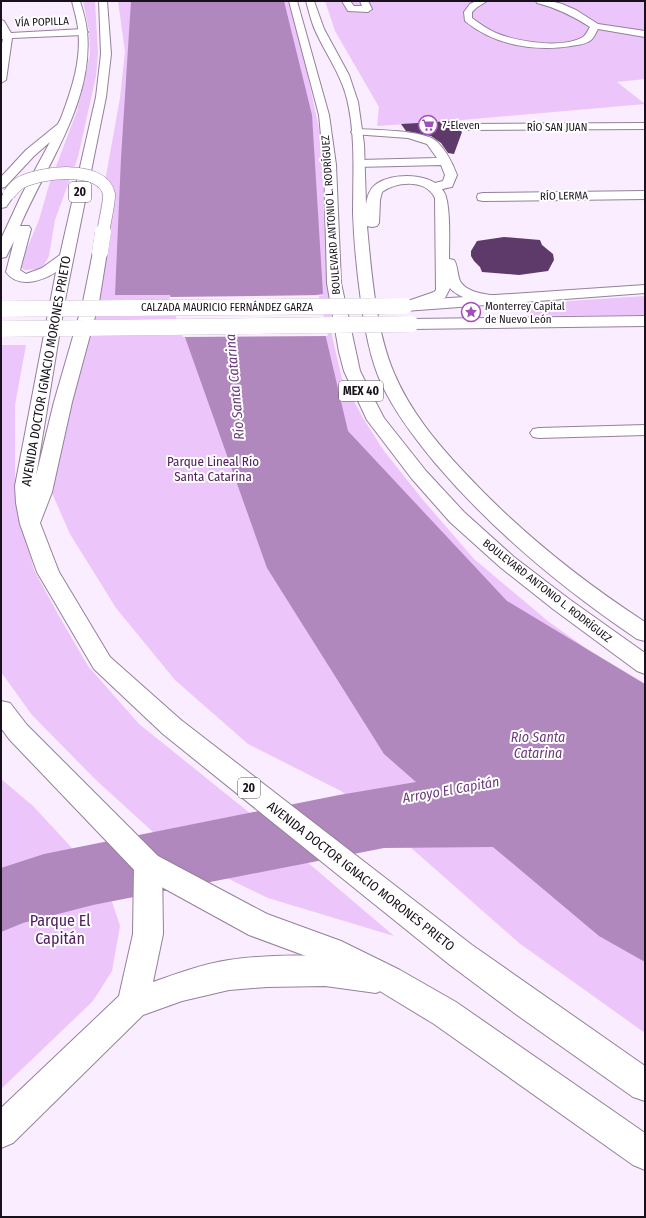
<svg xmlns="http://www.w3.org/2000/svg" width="646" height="1218" viewBox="0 0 646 1218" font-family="'Fira Sans Condensed',sans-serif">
  <rect width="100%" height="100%" fill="#faedff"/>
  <g fill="#ecc5fa">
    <path d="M83,1H95L98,53L96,76L78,157L55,220L49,256L42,269L25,270L19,267L39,220L49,185L77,111L90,54L89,31Z"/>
    <path d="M118,1H288L301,44L320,133L332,336L342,379L363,418L384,451L423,500L474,559L549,622L645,690V1033L519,943L409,846L341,791L248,744L175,680L116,608L70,534L52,493L61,426L120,98L125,52Z"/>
    <path d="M325,1H645V79L617,82L645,104L451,121L377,126L379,107L335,31Z"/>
    <path d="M645,296V315L535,316L509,305Z"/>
    <path d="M1,345H26L15,405V476L22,525L34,570L59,616L88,666L139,724L246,810L394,936L268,898L176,853L96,780L32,715L1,672Z"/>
    <path d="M1,779L33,806L107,886L120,926L112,971L93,1001L1,1089Z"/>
  </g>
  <path fill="#b088be" d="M131,1H284L312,115L323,294L316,295L348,431L507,601L645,684V962L599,936L493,847L384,848L93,905L23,923L1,932V868L44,854L339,795L416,782L384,754L267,568L170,295H115L121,158Z"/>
  <path fill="#faedff" d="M325,295L319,296L328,336L183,337L169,297Z"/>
  <g fill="#5e3a6a">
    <path d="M451,121L462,132L454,154L448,153L441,143L431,136L406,131L401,124Z"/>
    <path d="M504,237L540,240L542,245L553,254L554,260L548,271L519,275L482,272L480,267L474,261L471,256V251L477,241Z"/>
  </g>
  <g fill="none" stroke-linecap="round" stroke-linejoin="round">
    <g stroke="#94809b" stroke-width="2">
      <g id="minor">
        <path d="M342,1H350L354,6H362L360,1H368L372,9L368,12L348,11Z"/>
        <path d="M476,1H487L476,8L472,12V18C480,24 487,29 496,33C518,42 562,49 583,37C586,35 588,30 590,27C573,16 557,8 537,3L536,1H550L562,4L576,10L598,24L645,31V37L598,29C596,32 594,38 591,40C587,44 577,45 571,46C534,52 494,45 465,21L464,12L470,4Z"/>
        <path d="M1,20L4,21L11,33L83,29L88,32L83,35L12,38L6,80L1,83V49L3,39H1V33H2Z"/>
        <path d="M645,123V129L468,130L462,127L468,124Z"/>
        <path d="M357,129C374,130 424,130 436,141C446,150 452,162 457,175L452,187C445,188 438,191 431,190L429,187L431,184L443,181L445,175L441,165L356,167L354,164L356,161L360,160L437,158L427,144L408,138L353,134L351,132L353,130Z"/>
        <path d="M645,191V199L483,201L478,200L477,197L478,194L483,193Z"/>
        <path d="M645,425V435L539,438L533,437L530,433L533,429L539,428Z"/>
        <path d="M148,853L158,856L162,865L163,934L153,982C178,973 203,964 229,960C270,954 349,952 387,968L391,978L387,988L376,993L325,986L267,987L229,990L182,1001L143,1015L13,1143L1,1148V1108L119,996L133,934L134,865L138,856Z"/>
      </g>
    </g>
    <g stroke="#94809b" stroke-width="2">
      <g id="major">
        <path d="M72,1H80C83,11 86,21 87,31C94,102 47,163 20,226H29L31,229L20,270L26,274L42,268L60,255L96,97L101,54L99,1H107L111,54L106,97L65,300L36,476L54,402L83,302L93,252L95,249L100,248L105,249L107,252L99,302L72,402L52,492L40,523L59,572L110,657L181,720L472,945L645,1066V1101L633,1097L517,1015L450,965L163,734L94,669L37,572L20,524L16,503L15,486L56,272C42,281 18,289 6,272L14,241L6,257L1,258V239L21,196L50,142L34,156L5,187L1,188V177L26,150L58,124L61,118C72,89 82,59 78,28C77,19 74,10 72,1Z"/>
        <path d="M9,190L14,191L15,194L6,207L1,208C1,200 0,193 9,190Z"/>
        <path d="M645,285V293L405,311L400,309L397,306L400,303L405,301Z"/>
        <path d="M645,316V326L411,329L405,327L403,324L405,321L411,319Z"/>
        <path d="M1,701L10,703L27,725L158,856L267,914L341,941L400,970L456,1002L645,1133V1170L633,1165L434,1024L378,990L322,962L249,935L138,874L9,739L1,728Z"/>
      </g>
    </g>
    <g stroke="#94809b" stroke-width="2">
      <g id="highway">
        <path d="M289,1H297L329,115L336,165L341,283L360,371L374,399L384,418L426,471L464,512L514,557L569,599L645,653V674L637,671L553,609L500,567L450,522L412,479L367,420L344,371L339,352L327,283L324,165L319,115Z"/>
        <path d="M306,1H314L324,29L349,75L358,102L364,144L366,205C367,197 369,190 375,185C391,172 433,172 444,192C451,204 449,244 449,259L454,260C458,266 457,274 460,281C467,294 489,294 501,297L504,300L501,303C489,306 458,299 450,288L445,298L410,310L405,308L402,305L405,302L434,292L436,290L435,198C426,179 397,181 382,192L380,200L379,223L377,226L372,227L367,226L368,237C372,280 377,333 394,373C410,411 436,442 464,472C518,530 579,579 645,622V641L637,639C563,589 494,532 436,464C416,440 396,414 382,385C370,359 365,329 361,301C357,272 354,242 353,213C353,175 356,136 347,99C341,74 325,53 315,30C311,21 309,11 306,1Z"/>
      </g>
    </g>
    <use href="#minor" fill="#fff" fill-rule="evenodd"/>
    <use href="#major" fill="#fff" fill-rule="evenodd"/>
    <use href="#highway" fill="#fff" fill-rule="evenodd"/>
    <g stroke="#94809b" stroke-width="13" stroke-linecap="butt">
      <path id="major-bridge-far1" d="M9,194C12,190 15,186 20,183C39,172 102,164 109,194C110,200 104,225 103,233"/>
    </g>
    <g stroke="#94809b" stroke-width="16" stroke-linecap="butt">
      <g id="major-bridge">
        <path d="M100,252L103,232"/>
        <path d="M1,309L405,306"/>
        <path d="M1,329L411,324"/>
      </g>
    </g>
    <use href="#major-bridge-far1" stroke="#fff" stroke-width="12"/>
    <use href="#major-bridge" stroke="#fff" stroke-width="16"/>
  </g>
  <defs>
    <g id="supermarket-ring" transform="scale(1)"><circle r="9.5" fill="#fff" stroke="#a24ebd" stroke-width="1.5"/><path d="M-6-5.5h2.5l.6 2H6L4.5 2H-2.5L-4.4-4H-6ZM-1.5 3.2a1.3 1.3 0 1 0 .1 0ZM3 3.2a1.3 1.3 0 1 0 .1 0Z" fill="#a24ebd"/></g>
    <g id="sight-ring" transform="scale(1)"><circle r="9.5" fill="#fff" stroke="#a24ebd" stroke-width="1.5"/><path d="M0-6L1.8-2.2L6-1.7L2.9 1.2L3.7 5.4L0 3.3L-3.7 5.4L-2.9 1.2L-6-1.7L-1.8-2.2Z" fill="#a24ebd"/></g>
  </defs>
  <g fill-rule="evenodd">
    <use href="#supermarket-ring" x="428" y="125"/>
    <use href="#sight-ring" x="471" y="312"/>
  </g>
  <g text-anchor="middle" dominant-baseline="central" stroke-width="4" stroke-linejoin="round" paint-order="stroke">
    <g font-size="11" fill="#18101b" stroke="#fff">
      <text transform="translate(42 22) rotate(-2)">VÍA POPILLA</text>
      <text x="557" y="127">RÍO SAN JUAN</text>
      <text transform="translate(564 196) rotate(-1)">RÍO LERMA</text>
      <text transform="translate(331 215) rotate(-94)">BOULEVARD ANTONIO L. RODRÍGUEZ</text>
      <text x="227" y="307">CALZADA MAURICIO FERNÁNDEZ GARZA</text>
      <text transform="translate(547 591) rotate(38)">BOULEVARD ANTONIO L. RODRÍGUEZ</text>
    </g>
    <g font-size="11" fill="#18101b" stroke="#fff" text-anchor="start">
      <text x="442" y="125">7-Eleven</text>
      <text x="485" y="306">Monterrey Capital<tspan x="485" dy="13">de Nuevo León</tspan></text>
    </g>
    <g fill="#fff" stroke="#5d585f" stroke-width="1">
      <rect x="69" y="182" width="22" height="20" rx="3"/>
      <rect x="339" y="381" width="44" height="20" rx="3"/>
      <rect x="238" y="778" width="22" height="20" rx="3"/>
    </g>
    <g font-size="12" font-weight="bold" fill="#18101b">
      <text x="80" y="192">20</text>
      <text x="361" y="391">MEX 40</text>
      <text x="249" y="788">20</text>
    </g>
    <g font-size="13" fill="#18101b" stroke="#fff">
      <text transform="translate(46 371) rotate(-80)">AVENIDA DOCTOR IGNACIO MORONES PRIETO</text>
      <text transform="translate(361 876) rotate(38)">AVENIDA DOCTOR IGNACIO MORONES PRIETO</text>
    </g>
    <g font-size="13" fill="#522061" stroke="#fff">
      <text x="213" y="461">Parque Lineal Río<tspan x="213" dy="15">Santa Catarina</tspan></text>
    </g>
    <g font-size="14" font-style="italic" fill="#6c3a7d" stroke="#fff">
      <text transform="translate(235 387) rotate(-95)">Río Santa Catarina</text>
      <text x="538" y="737">Río Santa<tspan x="538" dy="16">Catarina</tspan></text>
      <text transform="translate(451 790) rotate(-10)">Arroyo El Capitán</text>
    </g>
    <g font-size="16" fill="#522061" stroke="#fff">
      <text x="60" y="920">Parque El<tspan x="60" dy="18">Capitán</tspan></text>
    </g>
  </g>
  <rect width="646" height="1218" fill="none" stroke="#18101b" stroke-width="4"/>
</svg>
